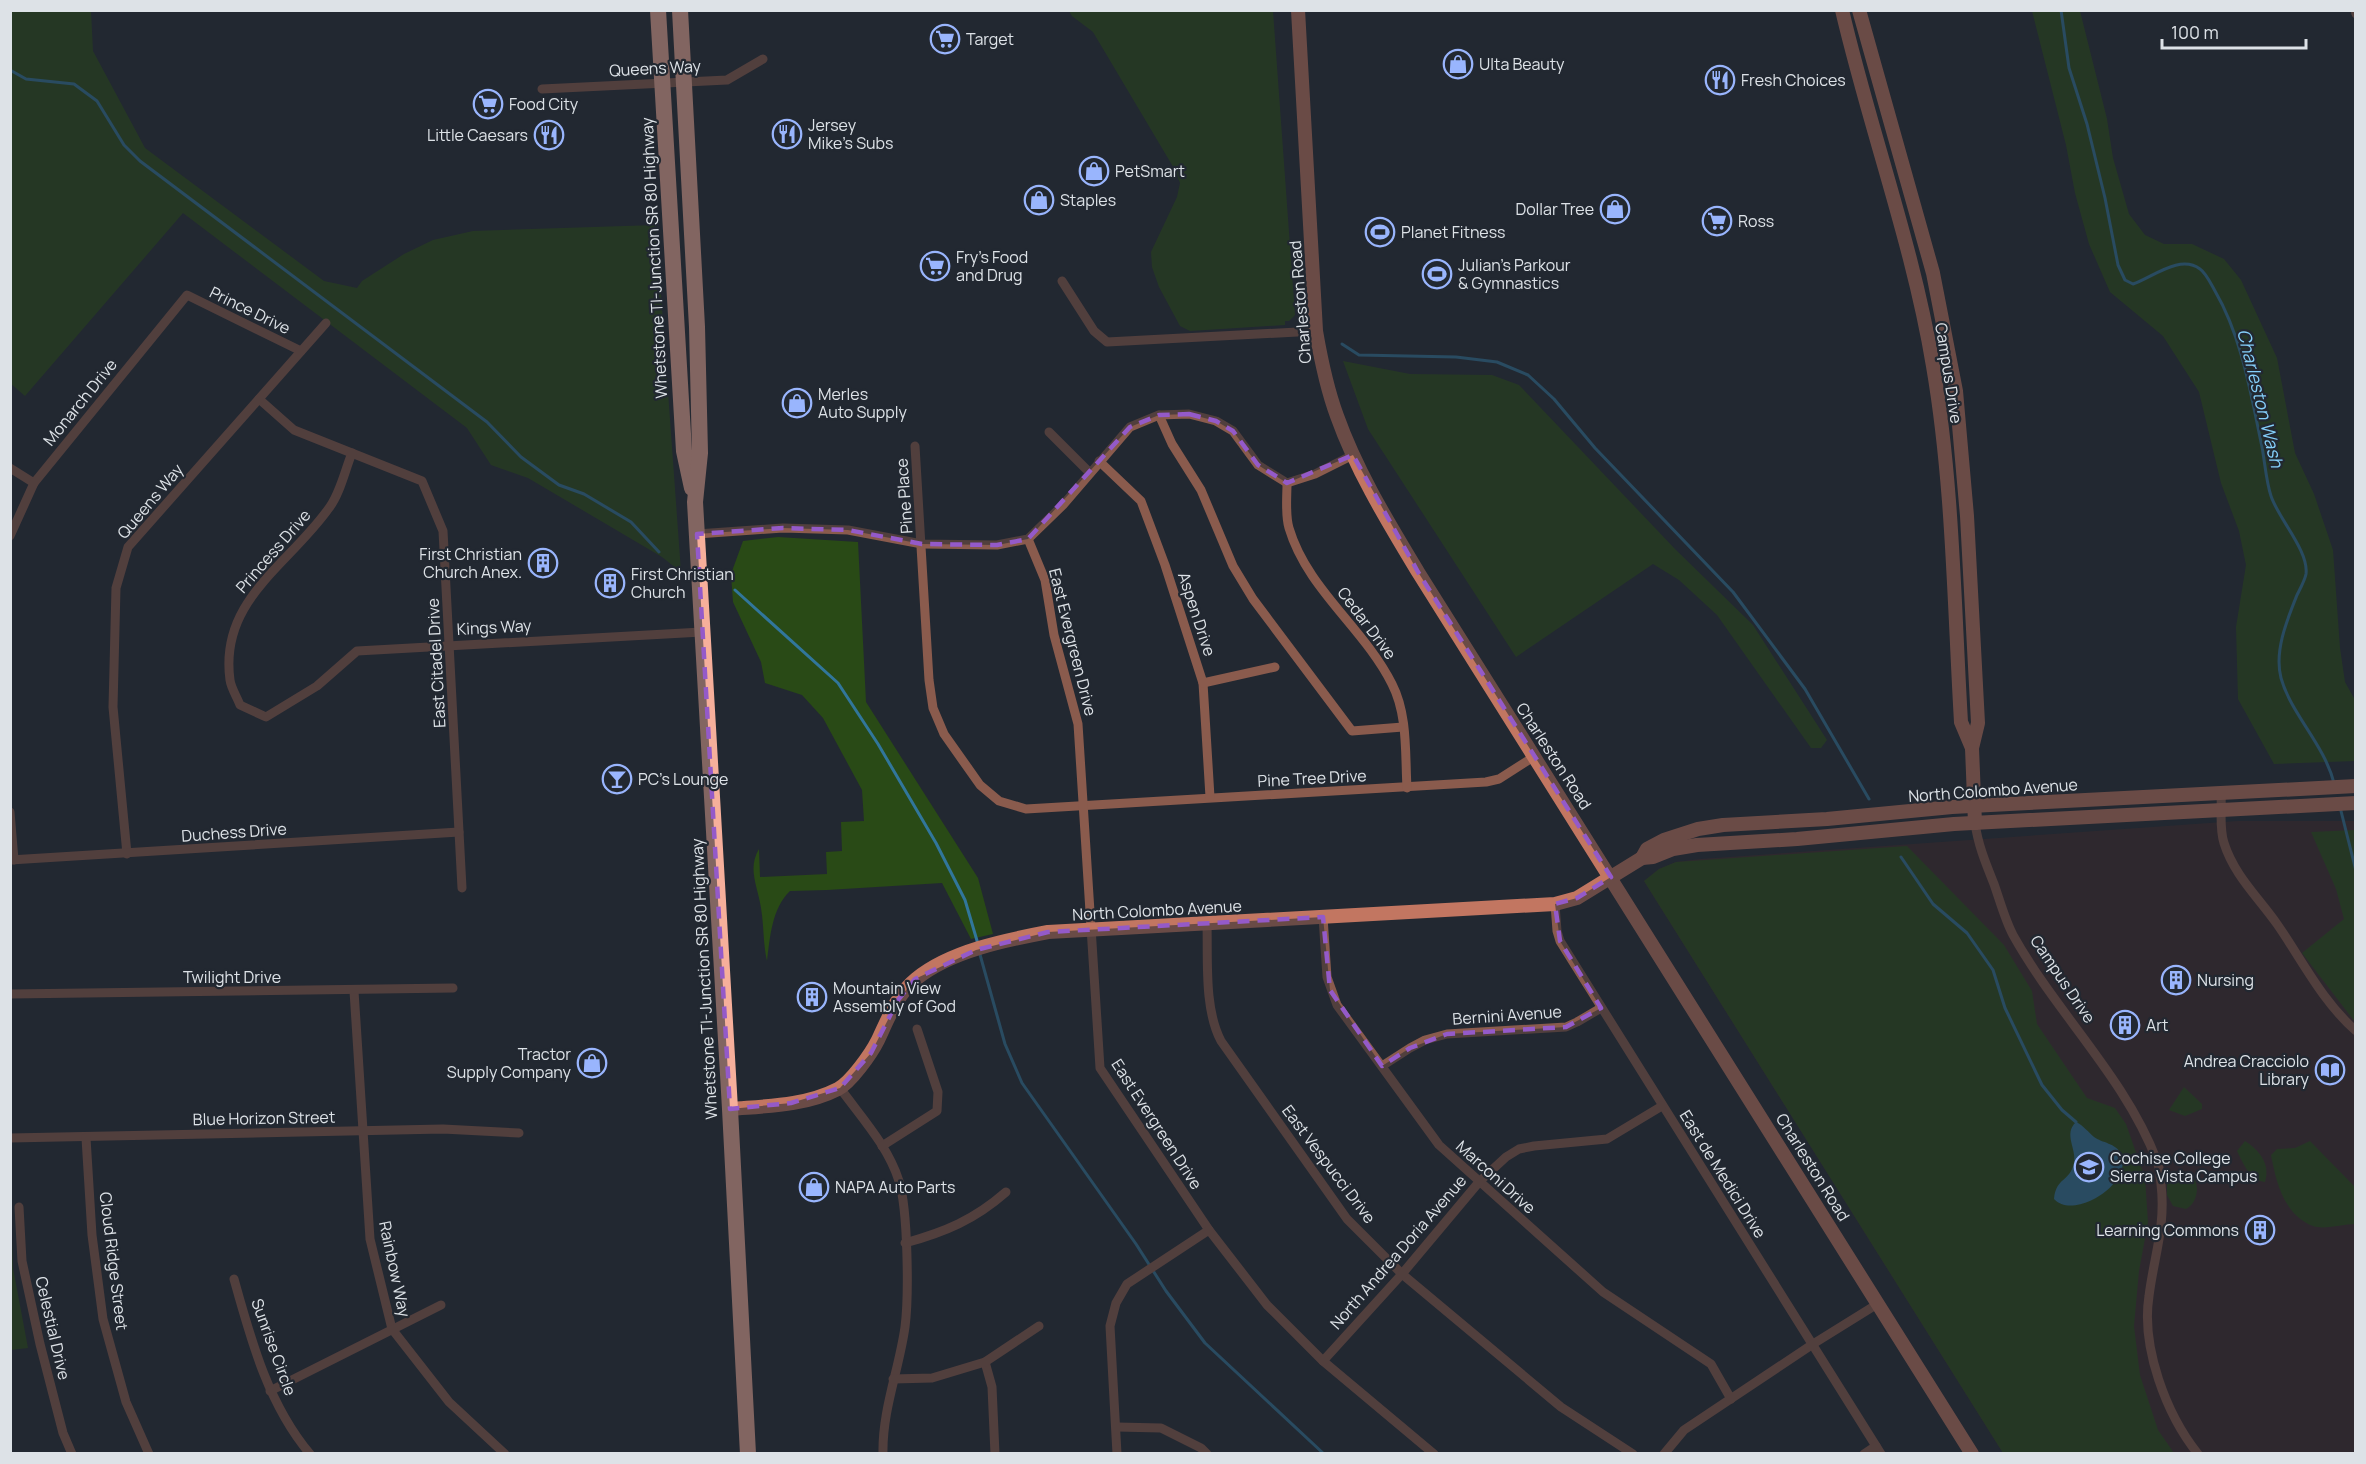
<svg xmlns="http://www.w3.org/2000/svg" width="2366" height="1464" viewBox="0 0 2366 1464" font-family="Manrope,sans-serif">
  <rect width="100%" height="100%" fill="#222831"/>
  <path fill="#3d292c" d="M2238,821H2355V1453H2003L1644,881L1659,869L1676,862L1701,859Z"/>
  <g fill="#294a16">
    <path d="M10,11H91L93,51L145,148L324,281L357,288L362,281L404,254L433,240L473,231L656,225L681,572L662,557L528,478L491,465L467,428L183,213L25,396L10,383Z"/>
    <path d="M1069,11H1273L1295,315L1289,321H1285V325L1190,331L1180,326L1159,287L1152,267L1151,252L1177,197L1180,183L1175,170L1093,32L1072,16Z"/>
    <path d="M2032,11H2080L2107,119L2113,158L2129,214L2145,235L2164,244H2192L2224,259L2241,280L2277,358L2295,453L2314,494L2333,550L2340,648L2345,682L2355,700V761L2274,764L2238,699L2236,627L2246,565L2239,531L2221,483L2199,392L2163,336L2110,292L2089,244L2075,193L2066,145Z"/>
    <path d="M1343,361L1410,374L1492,375L1519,385L1675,549L1753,625L1827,740L1821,748H1811L1717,615L1679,580L1653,564L1516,657L1368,429Z"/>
    <path d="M778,537L858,542L866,702L978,878L993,934L971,939L942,883L827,890L790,891C772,908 770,937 767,961C763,943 764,926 761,908C758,887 747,869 759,849L760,877L827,874L826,852L842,851L841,822L864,821L862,790L823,718L802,695L765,683L761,662L733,602L731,574L743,541Z"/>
    <path d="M2355,830H2356L2355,1022L2302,953L2344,919L2336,889L2311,832Z"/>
    <path d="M1907,846L2004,945L2032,991L2037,1024L2087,1098L2115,1108L2126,1124L2145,1178L2148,1222L2139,1271L2134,1326L2140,1375L2158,1430L2174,1453H2003L1644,881L1659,869L1676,862Z"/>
    <path d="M2184,1087L2202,1104V1109L2185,1116L2169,1110Z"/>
    <path d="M2245,1141C2259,1150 2271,1164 2265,1182C2250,1181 2243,1163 2237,1151Z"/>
    <path d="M2310,1141L2355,1187V1224C2344,1224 2324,1230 2313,1226C2284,1215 2276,1182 2271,1155L2277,1149L2295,1148Z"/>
    <path d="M2179,1172C2201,1169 2202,1201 2186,1209L2173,1206L2167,1195V1182Z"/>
    <path d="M11,1210L13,1268L28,1348L11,1350Z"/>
  </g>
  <path fill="#31769b" d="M2076,1122C2084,1126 2088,1132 2094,1137C2102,1143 2116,1143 2121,1154C2134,1183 2074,1221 2054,1199C2056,1177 2070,1182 2074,1163C2077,1149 2063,1134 2076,1122Z"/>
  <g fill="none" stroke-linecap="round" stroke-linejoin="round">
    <g stroke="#31769b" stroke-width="3">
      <path d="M2061,10L2069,68L2087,124L2105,198L2118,265L2125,280L2133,284C2153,277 2180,254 2200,269C2206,273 2211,284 2215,291C2242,337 2251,395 2262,447C2265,463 2266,481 2271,496C2278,518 2309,551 2306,574C2305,580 2300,589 2297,595C2287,620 2274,651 2281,678C2291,714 2324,744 2334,783"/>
      <path d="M10,70L26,79L74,84L97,101L124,145L140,161L487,422L521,457L559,485L584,494L631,522L659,552"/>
      <path d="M1342,344L1359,355L1456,357L1497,362L1528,375L1554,399L1595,448L1733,592L1805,689L1869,799"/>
      <path d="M735,590L838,683L878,744L936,843L965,900L978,944"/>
      <path d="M2340,807L2356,871"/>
      <path d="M1901,857L1933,904L1967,933L1993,970L2005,1008L2042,1085L2062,1110L2076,1122"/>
      <path d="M979,951L1005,1044L1022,1083L1136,1244L1166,1291L1205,1343L1324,1454"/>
    </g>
    <g stroke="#8a5b4d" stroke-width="9">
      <path d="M2355,10L2356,14"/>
      <path d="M542,89L727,80L763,59"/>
      <path d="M1062,281L1094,331L1107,342L1316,331"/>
      <path d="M259,399L294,430L422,481L443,531L462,888"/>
      <path d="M1159,415L1172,444L1201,490L1233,566L1253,599L1352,731L1403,727"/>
      <path d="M1049,432L1090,473"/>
      <path d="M915,446L929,680L933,708L944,734L980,785L999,801L1026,809L1486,782L1499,779L1535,756"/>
      <path d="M352,453C345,470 340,494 329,508C289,565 219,600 230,680C231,688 237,697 240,705L266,717L317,686L357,651L702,632"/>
      <path d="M1099,461L1141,501L1165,565L1203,683L1210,797"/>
      <path d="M10,468L34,483"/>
      <path d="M1287,483C1287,497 1285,515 1289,528C1307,589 1364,628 1392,684C1408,715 1405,754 1407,788"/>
      <path d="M697,534L783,528L848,530L922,544L997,545L1028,539L1063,505L1130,427L1159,415L1189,414L1216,421L1233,431L1258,465L1287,483L1315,474L1353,455"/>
      <path d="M10,536L34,483L187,295L301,351"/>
      <path d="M1028,539L1045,580L1054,635L1078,724L1100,1068L1209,1230L1267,1305L1323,1361L1434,1454"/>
      <path d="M1203,683L1275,667"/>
      <path d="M2221,793C2222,809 2219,828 2224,843C2234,875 2258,897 2277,924C2302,960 2322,1001 2356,1031"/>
      <path d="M10,812L14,860"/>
      <path d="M1975,823C1978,845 1986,864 1994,884C2000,901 2005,920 2013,935C2057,1014 2125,1077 2157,1161C2160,1168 2160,1177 2161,1184C2166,1226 2154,1256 2149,1296C2141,1347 2166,1414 2198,1454"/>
      <path d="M127,854L113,707L116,588L128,547L326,323"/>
      <path d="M10,860L459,832"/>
      <path d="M1555,904L1557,931L1560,941L1881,1454"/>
      <path d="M1323,917L1327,977L1337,1005L1439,1145L1603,1292L1711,1364L1731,1399"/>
      <path d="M1207,924C1208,960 1204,1009 1221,1041L1347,1219L1402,1274L1561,1407L1633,1454"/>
      <path d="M354,991L370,1239L392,1329L449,1402L505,1454"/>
      <path d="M10,994L453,988"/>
      <path d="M1382,1066L1410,1048L1425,1040L1447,1034L1566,1027L1577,1022L1601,1008"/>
      <path d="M840,1088C861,1117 888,1146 899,1181C908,1210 909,1296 905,1327C899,1370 882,1410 883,1454"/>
      <path d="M10,1138L443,1129L519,1133"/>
      <path d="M86,1138L92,1235L103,1319L126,1402L149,1454"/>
      <path d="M882,1146L937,1111L938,1092L917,1029"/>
      <path d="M19,1207L22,1261L40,1344L63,1433L72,1454"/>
      <path d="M905,1243C945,1232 974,1220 1006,1192"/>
      <path d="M234,1279C251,1340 268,1404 310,1454"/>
      <path d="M1323,1361L1402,1274L1479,1182L1506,1157L1519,1149L1534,1146L1607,1139L1662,1106"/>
      <path d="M985,1362L992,1387L995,1454"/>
      <path d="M893,1379L932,1378L985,1362L1039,1326"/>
      <path d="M270,1391L441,1305"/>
      <path d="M1117,1427L1161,1428L1201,1448L1207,1454"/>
      <path d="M1117,1454L1110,1326L1116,1303L1127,1284L1209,1230"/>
      <path d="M1664,1454L1684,1430L1813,1344L1879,1303"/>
      <path d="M1864,1454L1876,1446"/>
    </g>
    <g stroke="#c27661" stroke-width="14">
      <path d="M1298,10L1316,331C1321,360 1327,389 1337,416C1357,472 1388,522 1418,572L1972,1454"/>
      <path d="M1842,10C1870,130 1913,245 1933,366C1953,483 1954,604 1961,722L1972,748"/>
      <path d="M1859,10L1933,273L1956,391L1967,516L1978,723L1972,748L1975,823"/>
      <path d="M1642,858L1647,849L1664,840L1698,829L1723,825L1827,819L1952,807L2356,786"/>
      <path d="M730,1109C766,1106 805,1106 838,1089C851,1082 871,1054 878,1040C888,1019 897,994 916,979C950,951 1006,940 1048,932L1555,904L1577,898L1642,858L1653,857L1673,849L1697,845L1797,839L1954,824L2356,803"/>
    </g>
    <g stroke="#f6af9b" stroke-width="16">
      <path d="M658,10L684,451L692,488"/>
      <path d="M680,10L697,327L700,453L695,502L730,1109L748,1454"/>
    </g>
  </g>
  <path d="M0 0H2366V1464H0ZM1189,414L1216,421L1233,431L1258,465L1287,483L1353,455L1418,572L1611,877L1577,898L1555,904L1560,941L1601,1008L1566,1027L1447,1034L1410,1048L1382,1066L1330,990L1323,917L1048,932L976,950L915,979L898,1000L871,1053L840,1088L791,1103L730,1109L697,534L783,528L848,530L922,544L997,545L1028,539L1130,427L1159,415Z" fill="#222831" fill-opacity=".55" fill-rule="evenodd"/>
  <path fill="none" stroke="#945ac9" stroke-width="4.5" stroke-dasharray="12 8" stroke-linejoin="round" d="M1189,414L1216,421L1233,431L1258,465L1287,483L1353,455L1418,572L1611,877L1577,898L1555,904L1560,941L1601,1008L1566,1027L1447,1034L1410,1048L1382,1066L1330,990L1323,917L1048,932L976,950L915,979L898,1000L871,1053L840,1088L791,1103L730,1109L697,534L783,528L848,530L922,544L997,545L1028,539L1130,427L1159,415Z"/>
  <defs>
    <g id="supermarket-ring" transform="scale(1.5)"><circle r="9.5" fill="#222831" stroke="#99b5fd" stroke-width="1.5"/><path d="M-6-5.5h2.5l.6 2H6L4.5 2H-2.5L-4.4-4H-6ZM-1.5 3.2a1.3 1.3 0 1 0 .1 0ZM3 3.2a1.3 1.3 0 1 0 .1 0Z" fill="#99b5fd"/></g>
    <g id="shop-ring" transform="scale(1.5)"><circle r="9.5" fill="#222831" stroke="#99b5fd" stroke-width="1.5"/><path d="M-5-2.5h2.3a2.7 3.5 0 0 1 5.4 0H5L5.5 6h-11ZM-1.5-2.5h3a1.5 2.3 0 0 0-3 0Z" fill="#99b5fd"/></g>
    <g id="restaurant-ring" transform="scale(1.5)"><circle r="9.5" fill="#222831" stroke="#99b5fd" stroke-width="1.5"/><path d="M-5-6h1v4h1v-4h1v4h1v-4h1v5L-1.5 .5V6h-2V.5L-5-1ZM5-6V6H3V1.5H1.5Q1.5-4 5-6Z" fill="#99b5fd"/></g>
    <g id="stadium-ring" transform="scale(1.5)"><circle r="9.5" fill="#222831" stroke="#99b5fd" stroke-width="1.5"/><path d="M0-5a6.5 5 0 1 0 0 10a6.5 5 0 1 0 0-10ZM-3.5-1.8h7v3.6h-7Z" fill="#99b5fd"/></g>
    <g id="building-ring" transform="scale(1.5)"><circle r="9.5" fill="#222831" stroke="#99b5fd" stroke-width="1.5"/><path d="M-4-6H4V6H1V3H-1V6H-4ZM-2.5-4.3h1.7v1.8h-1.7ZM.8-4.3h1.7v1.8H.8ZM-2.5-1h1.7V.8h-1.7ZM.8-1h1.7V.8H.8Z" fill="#99b5fd"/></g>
    <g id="bar-ring" transform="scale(1.5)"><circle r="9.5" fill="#222831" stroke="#99b5fd" stroke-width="1.5"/><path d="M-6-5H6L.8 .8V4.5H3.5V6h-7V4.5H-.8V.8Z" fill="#99b5fd"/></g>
    <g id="library-ring" transform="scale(1.5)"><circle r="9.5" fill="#222831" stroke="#99b5fd" stroke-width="1.5"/><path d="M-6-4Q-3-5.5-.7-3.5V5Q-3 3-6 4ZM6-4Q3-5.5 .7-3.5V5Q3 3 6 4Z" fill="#99b5fd"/></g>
    <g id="university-ring" transform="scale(1.5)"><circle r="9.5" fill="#222831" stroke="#99b5fd" stroke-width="1.5"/><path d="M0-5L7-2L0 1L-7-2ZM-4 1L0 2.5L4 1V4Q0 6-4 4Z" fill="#99b5fd"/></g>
  </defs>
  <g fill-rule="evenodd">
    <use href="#supermarket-ring" x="945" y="39"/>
    <use href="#shop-ring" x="1458" y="64"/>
    <use href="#restaurant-ring" x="1720" y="80"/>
    <use href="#supermarket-ring" x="488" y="104"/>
    <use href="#restaurant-ring" x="787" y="134"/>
    <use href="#restaurant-ring" x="549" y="135"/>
    <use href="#shop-ring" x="1094" y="171"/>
    <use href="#shop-ring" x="1039" y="200"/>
    <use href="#shop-ring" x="1615" y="209"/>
    <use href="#supermarket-ring" x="1717" y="221"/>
    <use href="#stadium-ring" x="1380" y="232"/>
    <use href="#supermarket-ring" x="935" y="266"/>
    <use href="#stadium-ring" x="1437" y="274"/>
    <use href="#shop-ring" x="797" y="403"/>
    <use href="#building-ring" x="543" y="563"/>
    <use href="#building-ring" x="610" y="583"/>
    <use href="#bar-ring" x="617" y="779"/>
    <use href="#building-ring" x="2176" y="980"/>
    <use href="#building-ring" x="812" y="997"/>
    <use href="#building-ring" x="2125" y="1025"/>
    <use href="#shop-ring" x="592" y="1063"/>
    <use href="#library-ring" x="2330" y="1070"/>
    <use href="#university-ring" x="2089" y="1167"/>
    <use href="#shop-ring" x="814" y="1187"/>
    <use href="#building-ring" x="2260" y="1230"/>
  </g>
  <g text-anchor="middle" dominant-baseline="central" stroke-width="4.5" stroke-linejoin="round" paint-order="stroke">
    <g font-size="16" fill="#dde2e7" stroke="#222831" text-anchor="start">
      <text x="966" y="39">Target</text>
      <text x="1479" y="64">Ulta Beauty</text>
      <text x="1741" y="80">Fresh Choices</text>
      <text x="509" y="104">Food City</text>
      <text x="808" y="125">Jersey<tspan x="808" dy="18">Mike's Subs</tspan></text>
      <text x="528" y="135" text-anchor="end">Little Caesars</text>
      <text x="1115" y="171">PetSmart</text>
      <text x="1060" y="200">Staples</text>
      <text x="1594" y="209" text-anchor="end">Dollar Tree</text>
      <text x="1738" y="221">Ross</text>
      <text x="1401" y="232">Planet Fitness</text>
      <text x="956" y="257">Fry's Food<tspan x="956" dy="18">and Drug</tspan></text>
      <text x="1458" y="265">Julian's Parkour<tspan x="1458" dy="18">&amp; Gymnastics</tspan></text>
      <text x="818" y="394">Merles<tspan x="818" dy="18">Auto Supply</tspan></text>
      <text x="522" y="554" text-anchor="end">First Christian<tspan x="522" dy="18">Church Anex.</tspan></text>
      <text x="631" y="574">First Christian<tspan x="631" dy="18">Church</tspan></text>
      <text x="638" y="779">PC's Lounge</text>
      <text x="2197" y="980">Nursing</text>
      <text x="833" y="988">Mountain View<tspan x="833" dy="18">Assembly of God</tspan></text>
      <text x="2146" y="1025">Art</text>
      <text x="571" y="1054" text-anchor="end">Tractor<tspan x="571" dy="18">Supply Company</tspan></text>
      <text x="2309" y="1061" text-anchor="end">Andrea Cracciolo<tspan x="2309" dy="18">Library</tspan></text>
      <text x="2110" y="1158">Cochise College<tspan x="2110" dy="18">Sierra Vista Campus</tspan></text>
      <text x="835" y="1187">NAPA Auto Parts</text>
      <text x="2239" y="1230" text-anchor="end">Learning Commons</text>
    </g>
    <g font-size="16" fill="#dde2e7" stroke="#222831">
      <text transform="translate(655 68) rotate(-3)">Queens Way</text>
      <text transform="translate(654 258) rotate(-93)">Whetstone TI-Junction SR 80 Highway</text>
      <text transform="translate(1300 302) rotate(-95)">Charleston Road</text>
      <text transform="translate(250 310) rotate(26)">Prince Drive</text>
      <text transform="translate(1949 373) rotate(81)">Campus Drive</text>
      <text transform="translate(80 402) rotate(-51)">Monarch Drive</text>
      <text transform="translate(904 496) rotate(-94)">Pine Place</text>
      <text transform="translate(150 501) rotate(-50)">Queens Way</text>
      <text transform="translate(273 551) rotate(-49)">Princess Drive</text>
      <text transform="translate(1197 614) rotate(72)">Aspen Drive</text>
      <text transform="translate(1367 623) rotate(53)">Cedar Drive</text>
      <text transform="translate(494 627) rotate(-3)">Kings Way</text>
      <text transform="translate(1073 642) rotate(76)">East Evergreen Drive</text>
      <text transform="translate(436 663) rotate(-93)">East Citadel Drive</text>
      <text transform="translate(1554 756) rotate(57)">Charleston Road</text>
      <text transform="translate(1312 778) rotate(-3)">Pine Tree Drive</text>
      <text transform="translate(1993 790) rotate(-4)">North Colombo Avenue</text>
      <text transform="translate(234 832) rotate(-4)">Duchess Drive</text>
      <text transform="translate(1157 910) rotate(-3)">North Colombo Avenue</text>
      <text x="232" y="977">Twilight Drive</text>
      <text transform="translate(704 979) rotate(-93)">Whetstone TI-Junction SR 80 Highway</text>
      <text transform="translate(2063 979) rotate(56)">Campus Drive</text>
      <text transform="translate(1507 1015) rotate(-4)">Bernini Avenue</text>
      <text transform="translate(264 1118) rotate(-1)">Blue Horizon Street</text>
      <text transform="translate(1157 1124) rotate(57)">East Evergreen Drive</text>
      <text transform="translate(1329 1164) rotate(53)">East Vespucci Drive</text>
      <text transform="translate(1813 1167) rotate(58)">Charleston Road</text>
      <text transform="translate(1723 1174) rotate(58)">East de Medici Drive</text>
      <text transform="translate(1496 1177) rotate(42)">Marconi Drive</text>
      <text transform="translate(1398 1252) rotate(-49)">North Andrea Doria Avenue</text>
      <text transform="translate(114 1261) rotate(83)">Cloud Ridge Street</text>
      <text transform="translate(395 1269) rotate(78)">Rainbow Way</text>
      <text transform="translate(53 1328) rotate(77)">Celestial Drive</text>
      <text transform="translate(274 1347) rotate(70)">Sunrise Circle</text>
    </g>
    <g font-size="18" font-style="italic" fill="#84cef9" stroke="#222831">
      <text transform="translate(2261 398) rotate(76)">Charleston Wash</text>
    </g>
  </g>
  <rect width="2366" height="1464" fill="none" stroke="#dde2e7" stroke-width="24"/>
  <path d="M2162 39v9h144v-9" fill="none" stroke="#dde2e7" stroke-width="3"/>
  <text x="2171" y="39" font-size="18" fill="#dde2e7" stroke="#222831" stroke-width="4.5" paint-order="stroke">100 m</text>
</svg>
